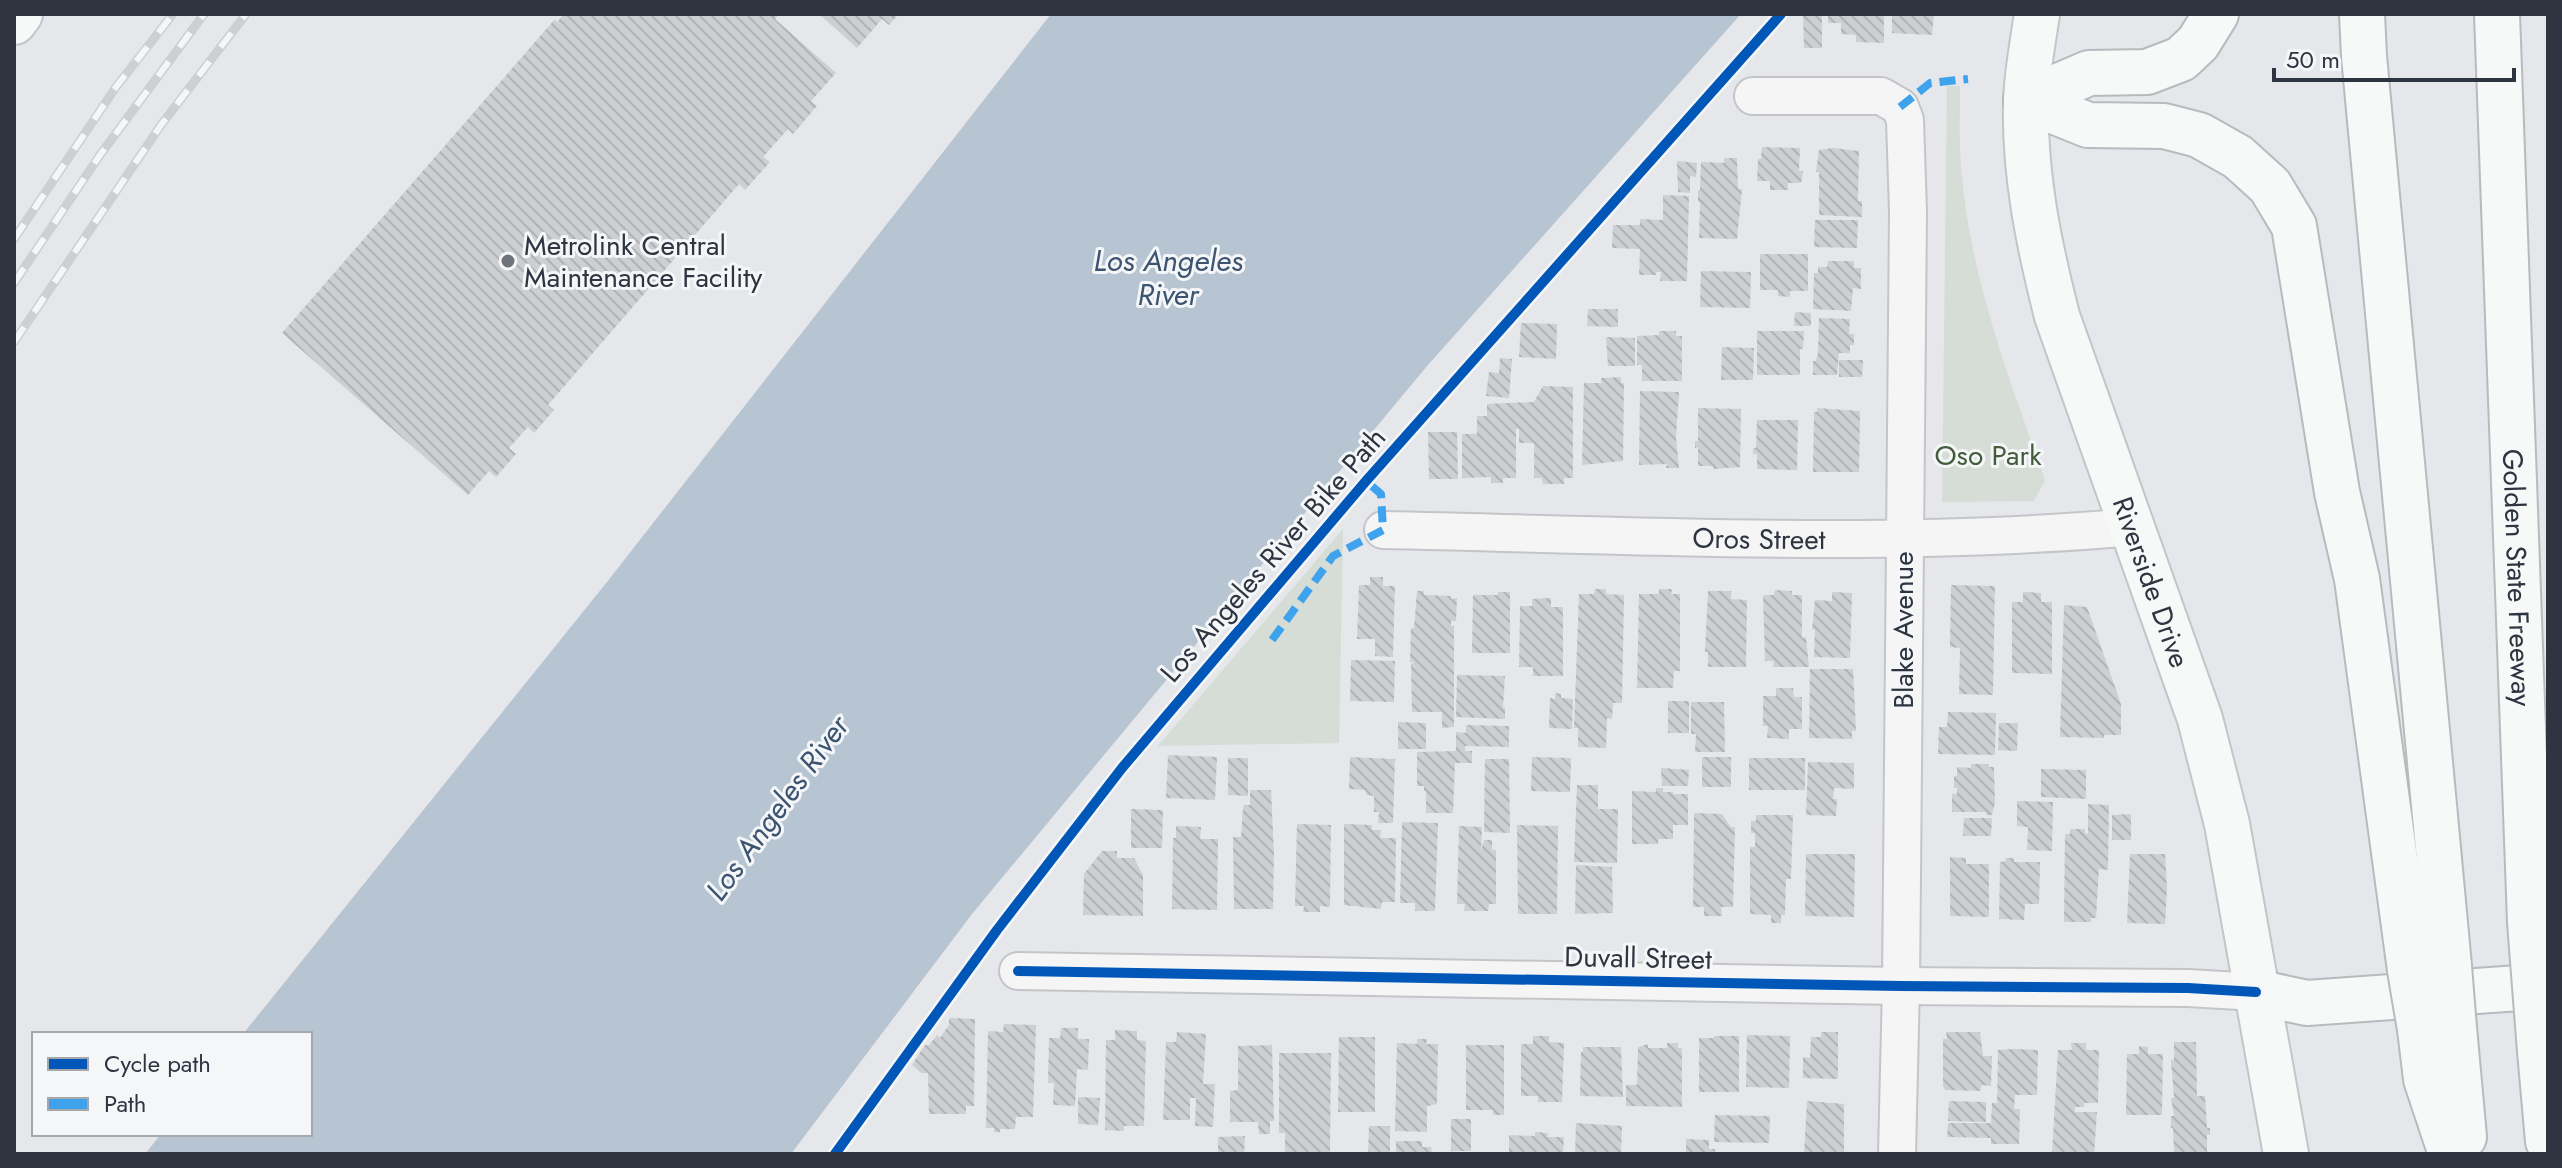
<svg xmlns="http://www.w3.org/2000/svg" width="2562" height="1168" viewBox="0 0 2562 1168" font-family="Jost,sans-serif">
  <defs>
    <pattern id="building-back-hatch" width="6" height="6" patternUnits="userSpaceOnUse" patternTransform="scale(2)"><rect width="6" height="6" fill="#cecfd2"/><path d="M-1 5l2 2M0 0l6 6M5-1l2 2" fill="none" stroke="#b1b2b6"/></pattern>
  </defs>
  <rect width="100%" height="100%" fill="#e5e7ea"/>
  <g fill="#d6ddd6">
    <path d="M1947,86H1960C1960,112 1959,139 1961,166C1969,275 2009,378 2045,480L2034,501L1942,502Z"/>
    <path d="M1343,529L1339,743L1158,746Z"/>
  </g>
  <path fill="#b7c4d1" d="M1051,14H1741L1427,366L972,914L791,1154H145L161,1134H310V1034H243L607,582Z"/>
  <g fill="url(#building-back-hatch)">
    <path d="M564,14H779L775,19L836,73L811,101L817,106L793,134L788,129L763,157L770,162L745,190L739,184L548,405L554,410L534,433L528,427L509,448L516,454L496,477L489,471L468,495L282,333L555,19L557,22Z"/>
    <path d="M819,14H899L889,25L882,19L857,48Z"/>
    <path d="M1828,14H1884V43L1856,42V35L1841,34V23H1828Z"/>
    <path d="M1892,14H1934L1932,35L1892,33Z"/>
    <path d="M1803,15H1822V48H1804Z"/>
    <path d="M1762,147L1800,148L1799,171H1803L1802,180L1800,183H1788V190H1770V181H1757L1758,159H1761Z"/>
    <path d="M1833,148L1859,151L1858,201H1862V217L1819,215V172H1816L1819,150Z"/>
    <path d="M1724,158H1737L1738,189H1742L1737,239L1699,238L1700,202H1698V190H1700L1701,162L1724,163Z"/>
    <path d="M1677,161L1697,163L1696,177L1690,176V193L1678,192Z"/>
    <path d="M1663,195L1689,196L1687,281H1660L1661,272H1656V275H1639L1640,249L1612,248L1613,225H1640V219L1663,220Z"/>
    <path d="M1815,220H1858L1857,248L1814,247Z"/>
    <path d="M1760,254H1808V291H1790V297L1778,296V290H1760Z"/>
    <path d="M1828,261H1854V268H1861V289L1853,288L1851,311L1813,309L1814,273H1818V267H1827Z"/>
    <path d="M1701,271L1751,272L1750,308L1700,307Z"/>
    <path d="M1588,309H1618V327L1587,326Z"/>
    <path d="M1795,312L1811,313V326H1794Z"/>
    <path d="M1819,318L1850,319L1849,334H1854V345H1850V353H1839L1837,375H1813V361H1816L1818,353Z"/>
    <path d="M1521,323L1557,324L1556,359L1519,357Z"/>
    <path d="M1659,331H1676V336H1682V381H1642V365H1637V336L1659,335Z"/>
    <path d="M1757,331H1804L1803,349H1800V375H1757Z"/>
    <path d="M1606,337L1635,338V366H1608Z"/>
    <path d="M1722,347L1754,348L1753,380H1721Z"/>
    <path d="M1500,358L1512,359L1509,398L1486,396L1489,372L1499,373Z"/>
    <path d="M1839,360H1863L1862,377H1839Z"/>
    <path d="M1621,377V383H1624L1623,461L1582,465L1584,383H1601V378Z"/>
    <path d="M1543,386L1573,387V478H1564V484H1543L1542,478H1534V443H1519V429H1516V478H1503V483H1491V477L1462,478V434H1477V416H1487V404L1534,402Z"/>
    <path d="M1640,391L1679,392L1676,438L1679,468H1666L1667,464L1639,465Z"/>
    <path d="M1698,408L1741,409L1740,467L1713,469V466H1698V447L1695,448V441H1698Z"/>
    <path d="M1817,408L1860,411L1859,472H1813L1814,412H1817Z"/>
    <path d="M1757,420H1798L1797,470L1757,469V454H1753V448H1756Z"/>
    <path d="M1428,432H1457L1458,479H1429Z"/>
    <path d="M1370,577H1383V586H1395L1393,657L1375,656V639H1357L1359,585H1370Z"/>
    <path d="M1951,585L1995,586L1993,695L1959,694L1960,648L1950,647Z"/>
    <path d="M1595,589H1606V594L1624,595L1622,703H1613L1612,719L1607,718L1606,748L1578,747V728H1574L1579,594H1594Z"/>
    <path d="M1659,589H1672L1671,594H1680V671H1674L1673,688H1637L1639,594H1659Z"/>
    <path d="M1775,590L1792,591V595H1802V638L1806,637L1809,667H1773L1774,661H1765L1763,595H1774Z"/>
    <path d="M1417,591H1424V595L1451,596V599L1457,598L1456,621H1451V626H1454V727L1442,728V712H1412L1411,664L1415,662H1410L1411,628H1414Z"/>
    <path d="M1708,591H1731V599L1747,600L1746,667H1708V652H1705Z"/>
    <path d="M1498,592H1510V653H1472L1473,595H1498Z"/>
    <path d="M1832,592L1852,593L1850,658L1814,657L1815,629L1812,630L1815,600L1832,601Z"/>
    <path d="M2023,592L2041,593V602H2052V674L2012,673V602H2023Z"/>
    <path d="M1551,598V607H1563V676H1533V667H1519L1520,606H1532V599Z"/>
    <path d="M2064,605L2087,607L2121,704V735H2104V738L2060,737Z"/>
    <path d="M1351,660L1395,661L1394,702L1350,701Z"/>
    <path d="M1810,669H1853L1856,731H1852V739L1809,738Z"/>
    <path d="M1457,675L1505,676L1503,708H1505V719L1456,717Z"/>
    <path d="M1776,688H1793L1794,697H1802V729H1789V739L1767,738L1768,726H1763V696H1776Z"/>
    <path d="M1555,693L1561,694V698L1573,699L1572,729L1549,728L1550,698L1555,699Z"/>
    <rect x="1668" y="701" width="21" height="32"/>
    <path d="M1691,702H1724L1725,752H1695L1696,734H1691Z"/>
    <path d="M1948,712L1996,713L1995,755L1938,754L1939,727H1947Z"/>
    <path d="M1398,722L1426,723V749H1398Z"/>
    <path d="M1999,723H2018L2017,751L1998,750Z"/>
    <path d="M1466,725L1509,726V747L1465,746V751H1472V763H1455L1453,813H1426V791H1424V786H1417V752L1456,751V732L1466,733Z"/>
    <path d="M1168,755L1217,757L1215,800L1166,798Z"/>
    <path d="M1350,757L1395,759L1393,823H1378L1379,812H1374V796L1367,795L1365,790L1349,789Z"/>
    <path d="M1532,757L1571,758L1570,792L1531,791Z"/>
    <rect x="1702" y="757" width="29" height="30"/>
    <path d="M1228,758H1248V796L1228,795Z"/>
    <rect x="1749" y="758" width="56" height="32"/>
    <path d="M1485,759H1509L1510,833L1484,832Z"/>
    <path d="M1808,762L1854,763V789L1834,788L1833,799H1837L1836,816L1806,815Z"/>
    <path d="M1971,764H1988L1989,767H1994L1995,803L1992,815H1986V812H1952V794H1957V788H1954V776H1957V767L1971,768Z"/>
    <path d="M1661,768L1689,770L1688,786H1662Z"/>
    <path d="M2041,769L2086,770V799L2041,797Z"/>
    <path d="M1577,785H1598V809H1618L1617,863L1574,862Z"/>
    <path d="M1656,788H1663V792H1673V794H1688V825H1673V839H1658V844H1632V791L1656,792Z"/>
    <path d="M1250,790H1271L1274,854L1273,909H1234L1233,837H1241L1243,809L1244,805H1250Z"/>
    <path d="M2017,801L2053,802L2052,851L2027,850L2028,827L2017,826Z"/>
    <path d="M2088,804L2109,805L2108,870L2099,869L2096,918H2091V922H2064L2065,834H2070V829H2085V833L2088,834Z"/>
    <path d="M1131,809L1163,810L1162,848H1131Z"/>
    <path d="M1694,813L1722,814L1731,827H1735L1733,907H1721L1722,916H1704V907H1693Z"/>
    <path d="M2131,814V840H2112V815Z"/>
    <path d="M1756,815H1793L1791,879H1786L1785,915H1781V923H1771V915L1750,914V847H1755V833H1751V821H1756Z"/>
    <path d="M1964,818H1992L1991,836H1963Z"/>
    <path d="M1402,822L1438,823L1435,911H1415V903H1400Z"/>
    <path d="M1297,824L1331,825L1330,907L1320,906V912H1303L1304,906H1295Z"/>
    <path d="M1344,824L1372,825V830H1381L1380,838H1396L1395,902H1382L1381,909L1344,905Z"/>
    <path d="M1517,825L1558,826L1557,914H1518Z"/>
    <path d="M1176,826L1201,827L1200,839H1218L1217,910L1172,909L1173,838H1176Z"/>
    <path d="M1459,826L1482,827L1481,851L1484,840H1492V850H1496V904H1489L1488,911H1464L1465,904H1457Z"/>
    <path d="M1102,851H1117V858H1134L1143,875V916L1083,915L1084,874Z"/>
    <path d="M1806,854H1855L1854,917L1805,916Z"/>
    <path d="M2130,854H2165L2167,888L2165,924L2127,923Z"/>
    <path d="M1950,857L1966,858V864H1989V917L1950,916Z"/>
    <path d="M2005,858H2014V862H2040L2039,904H2025L2024,920L1999,919L2000,862L2006,861Z"/>
    <path d="M1576,865L1612,867L1613,913L1575,914Z"/>
    <path d="M949,1018L975,1019L974,1106H966V1114H929L928,1073H921L912,1065L925,1045H929L937,1035L940,1038L949,1025Z"/>
    <path d="M1004,1024L1036,1025L1033,1117H1016L1015,1129H1000V1132H994V1128H986L988,1031L1003,1032Z"/>
    <path d="M1061,1028H1078V1039H1089L1088,1070L1077,1069L1075,1106L1053,1105L1054,1083H1048L1049,1038H1060Z"/>
    <path d="M1115,1030L1137,1031V1040L1146,1041L1144,1126H1124V1131L1105,1130L1106,1040H1115Z"/>
    <path d="M1177,1032L1206,1034L1203,1084H1215L1213,1127L1195,1126L1196,1098H1190V1120H1163L1166,1042H1176Z"/>
    <path d="M1821,1032H1838V1079L1803,1078V1057L1810,1058L1811,1037H1821Z"/>
    <path d="M1946,1032H1980L1983,1056H1992L1991,1086L1982,1085L1980,1091L1945,1090L1943,1086V1039H1947Z"/>
    <path d="M1747,1035L1790,1036L1789,1088L1746,1087Z"/>
    <path d="M1533,1036H1549V1042L1564,1043L1562,1102H1538V1096H1521V1044H1533Z"/>
    <path d="M1714,1036H1739V1092H1699V1038H1714Z"/>
    <path d="M1339,1037H1375V1112H1338Z"/>
    <path d="M1417,1039H1427L1426,1044H1438L1437,1104L1427,1106V1132L1395,1131L1397,1043L1417,1044Z"/>
    <path d="M2174,1042H2196L2197,1096H2205L2207,1128H2210V1135L2207,1134V1154H2174L2173,1128H2171V1116H2174L2171,1098H2174L2171,1060H2174Z"/>
    <path d="M1667,1043H1678V1048H1682V1107L1626,1106V1085H1637L1638,1047L1648,1044V1048H1667Z"/>
    <path d="M2071,1043H2086V1050H2099L2098,1103H2084V1107H2075V1112H2097L2094,1154H2052L2058,1050H2072Z"/>
    <path d="M1272,1045L1274,1121H1270V1134H1259L1258,1122H1230V1091L1238,1090V1046Z"/>
    <path d="M1466,1045H1504V1115H1493V1110H1466Z"/>
    <path d="M2139,1046L2148,1047V1054H2163L2162,1115H2126L2127,1054H2139Z"/>
    <path d="M1583,1047H1621L1623,1097L1580,1096L1581,1052H1583Z"/>
    <path d="M2013,1049L2038,1050L2037,1095H2015L2014,1109H2020L2019,1144H1991V1138L1947,1137L1948,1123H1991L1992,1103H1997L1998,1050Z"/>
    <path d="M1279,1053H1331L1330,1154H1285V1133H1279Z"/>
    <path d="M1078,1097L1100,1098L1098,1125L1078,1124Z"/>
    <path d="M1807,1101L1844,1104V1154H1804Z"/>
    <path d="M1949,1101L1986,1102V1122L1948,1121Z"/>
    <path d="M1715,1115L1770,1116L1769,1143L1714,1142Z"/>
    <rect x="1451" y="1119" width="20" height="32"/>
    <path d="M1576,1123L1622,1126L1621,1154H1575Z"/>
    <path d="M1369,1126H1390V1154H1368Z"/>
    <path d="M1535,1132L1548,1133L1547,1137H1564L1563,1154H1509V1135L1535,1136Z"/>
    <path d="M1245,1136L1244,1154H1218V1137Z"/>
    <path d="M1686,1139L1709,1140V1149H1715V1154H1686Z"/>
    <path d="M1396,1141H1422V1147H1431L1432,1154H1396Z"/>
  </g>
  <g fill="none" stroke-linecap="round" stroke-linejoin="round">
    <g stroke="#c4c5c8" stroke-width="40">
      <g id="street">
        <path d="M1753,96H1881L1900,107L1905,120L1908,212L1901,986L1897,1154"/>
        <path id="s1" d="M1383,530C1633,535 1884,549 2133,527"/>
        <path d="M1018,971L1901,986L2188,988L2256,992"/>
      </g>
    </g>
    <g stroke="#c4c5c8" stroke-width="48">
      <g id="secondary">
        <path id="s2" d="M2037,14C2033,42 2027,72 2026,101C2024,174 2039,245 2057,316L2200,719L2227,824L2286,1154"/>
      </g>
    </g>
    <g stroke="#c2c4c7" stroke-width="48">
      <path id="primary" d="M14,22L20,14"/>
    </g>
    <g stroke="#b8babe" stroke-width="48">
      <g id="highway">
        <path d="M2362,14L2364,56L2449,966"/>
        <path id="s3" d="M2497,14L2530,922"/>
        <path d="M2026,100L2088,125L2164,126L2199,135L2238,157L2270,186L2294,226L2337,492L2357,579L2410,970"/>
        <path d="M2026,100L2089,73L2147,72L2181,59L2198,43L2216,14"/>
        <path d="M2256,992L2307,1003L2548,986"/>
        <path d="M2454,1028L2464,1137"/>
        <path d="M2420,1029L2426,1079L2451,1154"/>
        <path d="M2540,1051L2548,1141"/>
      </g>
    </g>
    <use href="#street" stroke="#f5f5f6" stroke-width="36"/>
    <use href="#secondary" stroke="#f7f8f8" stroke-width="44"/>
    <use href="#primary" stroke="#f7f8f8" stroke-width="44"/>
    <use href="#highway" stroke="#f7f8f8" stroke-width="44"/>
    <g stroke="#cecfd1" stroke-width="9">
      <g id="rail">
        <path d="M14,239L116,87L173,14"/>
        <path d="M14,283L100,155L204,14"/>
        <path d="M14,342L161,125L246,14"/>
      </g>
    </g>
    <use href="#rail" stroke="#f4f6f8" stroke-width="6" stroke-dasharray="18" stroke-linecap="butt"/>
    <g stroke="#b8babe" stroke-width="48" stroke-linecap="butt">
      <g id="highway-bridge">
        <path d="M2530,922L2540,1051"/>
        <path d="M2449,966L2454,1028"/>
        <path d="M2410,970L2420,1029"/>
      </g>
    </g>
    <use href="#highway-bridge" stroke="#f7f8f8" stroke-width="44"/>
    <g stroke="#3ea3ec" stroke-width="8" stroke-dasharray="16 8" stroke-linecap="butt">
      <path d="M1900,107L1930,83L1968,79"/>
      <path d="M1272,640L1333,556L1383,530L1381,494L1366,481"/>
    </g>
    <g stroke="#f4f6f8" stroke-width="15">
      <g id="cycleway">
        <path d="M1018,971L1901,986L2188,988L2256,992"/>
        <path d="M835,1154L997,930L1122,768L1366,481L1781,14"/>
      </g>
    </g>
    <use href="#cycleway" stroke="#0057b8" stroke-width="10"/>
  </g>
  <circle fill="#6e737c" stroke="#f4f6f8" stroke-width="3" cx="508" cy="261" r="8"/>
  <g text-anchor="middle" dominant-baseline="central" stroke-width="6" stroke-linejoin="round" paint-order="stroke">
    <g font-size="28" fill="#2e3541" stroke="#f4f6f8" text-anchor="start">
      <text x="524" y="245">Metrolink Central<tspan x="524" dy="32">Maintenance Facility</tspan></text>
    </g>
    <g font-size="28" fill="#435c3c" stroke="#f4f6f8">
      <text x="1988" y="455">Oso Park</text>
    </g>
    <g font-size="28" fill="#2e3541" stroke="#f4f6f8">
      <text stroke="none"><textPath href="#s1" startOffset="376">Oros Street</textPath></text>
      <text transform="translate(1273 555) rotate(-49)">Los Angeles River Bike Path</text>
      <text stroke="none"><textPath href="#s3" startOffset="564">Golden State Freeway</textPath></text>
      <text stroke="none"><textPath href="#s2" startOffset="588">Riverside Drive</textPath></text>
      <text transform="translate(1903 630) rotate(-90)">Blake Avenue</text>
      <text transform="translate(1638 958) rotate(1)">Duvall Street</text>
    </g>
    <g font-size="30" font-style="italic" fill="#3c5471" stroke="#f4f6f8">
      <text x="1168" y="260">Los Angeles<tspan x="1168" dy="34">River</tspan></text>
      <text transform="translate(777 808) rotate(-54)">Los Angeles River</text>
    </g>
  </g>
  <rect width="2562" height="1168" fill="none" stroke="#2e3541" stroke-width="32"/>
  <rect x="32" y="1032" width="280" height="104" fill="#f4f6f8" stroke="#a5a9af" stroke-width="2"/>
  <rect x="48" y="1058" width="40" height="12" fill="#0057b8" stroke="#a5a9af" stroke-width="2"/>
  <text x="104" y="1072" font-size="24" fill="#2e3541">Cycle path</text>
  <rect x="48" y="1098" width="40" height="12" fill="#3ea3ec" stroke="#a5a9af" stroke-width="2"/>
  <text x="104" y="1112" font-size="24" fill="#2e3541">Path</text>
  <path d="M2274 68v12h240v-12" fill="none" stroke="#2e3541" stroke-width="4"/>
  <text x="2286" y="68" font-size="24" fill="#2e3541" stroke="#f4f6f8" stroke-width="6" paint-order="stroke">50 m</text>
</svg>
